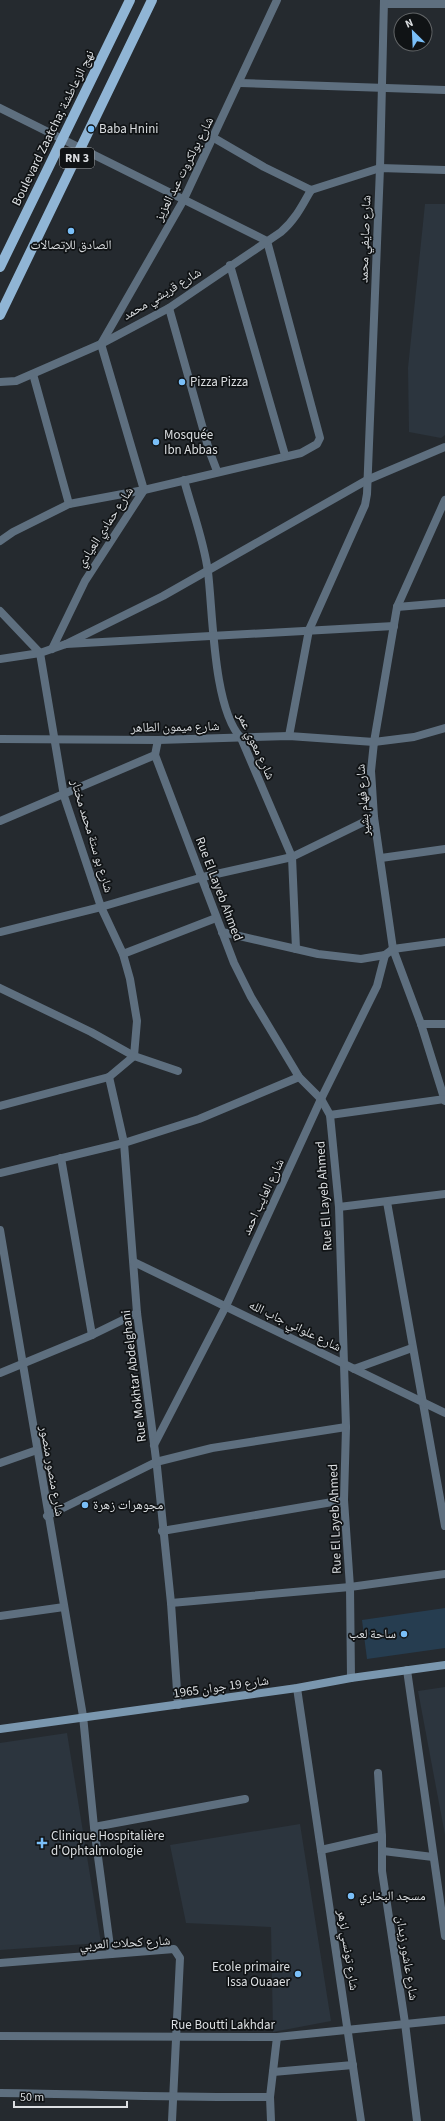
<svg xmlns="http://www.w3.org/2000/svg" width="445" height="2121" viewBox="0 0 445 2121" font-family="'Source Sans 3','Noto Naskh Arabic',sans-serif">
  <rect width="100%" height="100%" fill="#252a2f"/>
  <g fill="#2c353e">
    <path d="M425,204H445V435L441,438L409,432L408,368Z"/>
    <path d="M445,1687V1835L418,1691Z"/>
    <path d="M67,1733L101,1943L0,1950V1743Z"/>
    <path d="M300,1824L331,2021L273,2032L271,1927L186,1923L170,1845Z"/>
  </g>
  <path fill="#263d50" d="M445,1608V1648L367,1659L362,1620Z"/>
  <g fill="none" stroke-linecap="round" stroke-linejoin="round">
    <g stroke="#5e6f7f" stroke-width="8">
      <path d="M384,4H445"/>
      <path d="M240,83L445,90"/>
      <path d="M0,108L267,241L320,438L317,444L301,453L144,490L69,504L13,532L0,541"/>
      <path d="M214,138L264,167L311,190"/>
      <path d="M311,190L380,168L445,170"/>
      <path d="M230,265L285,455"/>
      <path d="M169,308L209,450L217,471"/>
      <path d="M33,374L69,504"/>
      <path d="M0,382L16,381L101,344L169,308L281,232C295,220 302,206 311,190"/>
      <path d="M184,480C192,510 204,541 208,572C213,613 213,708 241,738L292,857L296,949"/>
      <path d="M445,500L397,607L374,742L371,771L374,817L393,949L421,1024L445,1101"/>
      <path d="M397,607L445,603"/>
      <path d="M0,611L40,653L64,796L101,907L123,954L130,979L137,1021L134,1056L109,1077L0,1106"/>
      <path d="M66,644L163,596L367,480L445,447"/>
      <path d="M52,649L85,581L144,490L101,344L183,201L277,0"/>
      <path d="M0,659L40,653L66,644L394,626"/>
      <path d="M289,736L309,630L365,505L367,494L380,168L384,0"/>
      <path d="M0,739L158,740L289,736L374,742L414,737L445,728"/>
      <path d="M155,755L234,963L251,997L299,1077L321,1099L330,1115L339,1207L346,1427L344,1500L350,1587L351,1678"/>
      <path d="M0,821L155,755L158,740"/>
      <path d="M381,858L445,849"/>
      <path d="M0,932L101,907L203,877L292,857L374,817"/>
      <path d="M222,932L318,954L361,959L385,955L393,949L445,942"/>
      <path d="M123,954L216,918"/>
      <path d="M0,988L91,1032L134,1056L178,1071"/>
      <path d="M421,1024H445"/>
      <path d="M109,1077L124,1143L137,1313L157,1467L171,1603L178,1705"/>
      <path d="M330,1115L445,1099"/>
      <path d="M61,1158L92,1335"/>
      <path d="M0,1173L124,1143L199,1119L299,1077"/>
      <path d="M387,1202L445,1526"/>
      <path d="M339,1207L445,1194"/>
      <path d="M0,1230L83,1716L94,1827L111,1954"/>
      <path d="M134,1262L445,1413"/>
      <path d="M354,1369L412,1348"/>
      <path d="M0,1373L92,1335L137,1313"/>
      <path d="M154,1445L226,1306L321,1099L377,986L385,955"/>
      <path d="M0,1463L37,1450"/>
      <path d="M47,1516L156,1462L212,1448L346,1427"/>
      <path d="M162,1531L344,1500"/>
      <path d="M171,1603L350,1587L445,1574"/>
      <path d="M0,1616L64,1607"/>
      <path d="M407,1670L445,1936"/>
      <path d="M297,1688L361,2121"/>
      <path d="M378,1773L382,1836V1871L405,2023L417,2121"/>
      <path d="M94,1827L245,1799"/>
      <path d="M321,1850L382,1836"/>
      <path d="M383,1851L433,1857"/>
      <path d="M0,1963L174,1949L180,1958L172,2121"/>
      <path d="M0,2036L277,2037L445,2020"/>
      <path d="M273,2072L353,2065"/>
      <path d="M0,2093C90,2094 180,2098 270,2097"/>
      <path d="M271,2121L270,2097L277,2037"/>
    </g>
    <path stroke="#7a97af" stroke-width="8" d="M0,1729L297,1688L351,1678L445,1665"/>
    <g stroke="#90b5d5" stroke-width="10">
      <path d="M0,267L130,0"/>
      <path d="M0,315L152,0"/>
    </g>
  </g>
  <g fill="#7abff8" stroke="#101315" stroke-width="1.5">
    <circle cx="91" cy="129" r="4"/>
    <circle cx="71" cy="231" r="4"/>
    <circle cx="182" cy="382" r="4"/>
    <circle cx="156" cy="442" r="4"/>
    <circle cx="85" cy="1505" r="4"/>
    <circle cx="404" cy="1634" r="4"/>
    <path d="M40 1837h4v4h4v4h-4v4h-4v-4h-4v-4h4z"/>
    <circle cx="351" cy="1896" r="4"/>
    <circle cx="298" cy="1974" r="4"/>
  </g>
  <g text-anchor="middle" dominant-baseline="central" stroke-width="3.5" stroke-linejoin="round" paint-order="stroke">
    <rect fill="#101315" stroke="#9fa2a4" stroke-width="1" x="60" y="148" width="34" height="20" rx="3"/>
    <g font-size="12" font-weight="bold" fill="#dcdfe2">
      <text x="77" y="158">RN 3</text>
    </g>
    <g font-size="13" fill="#dcdfe2" stroke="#101315">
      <text transform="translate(53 128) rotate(-64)">Boulevard Zaatcha; نهج الزعاطشة</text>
      <text transform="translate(184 169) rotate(-63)">شارع بولكروت عبد العزيز</text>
      <text transform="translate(365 239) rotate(-88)">شارع صايفي محمد</text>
      <text transform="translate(162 294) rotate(-31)">شارع قريشي محمد</text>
      <text transform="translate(105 527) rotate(-57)">شارع حمادي العيادي</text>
      <text transform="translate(175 727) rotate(-1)">شارع ميمون الطاهر</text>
      <text transform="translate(256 746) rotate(65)">شارع معوي عمر</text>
      <text transform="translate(363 800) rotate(-94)">شارع فهام بشير</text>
      <text transform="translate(92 836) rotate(73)">شارع بو ستة محمد مختار</text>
      <text transform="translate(219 889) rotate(69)">Rue El Layeb Ahmed</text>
      <text transform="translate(324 1196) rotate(-94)">Rue El Layeb Ahmed</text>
      <text transform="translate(263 1197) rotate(-65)">شارع العايب احمد</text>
      <text transform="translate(295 1326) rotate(26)">شارع علواني جاب الله</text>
      <text transform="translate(134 1376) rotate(-97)">Rue Mokhtar Abdelghani</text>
      <text transform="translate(52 1471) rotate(80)">شارع منصور منصور</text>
      <text transform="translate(335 1519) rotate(-92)">Rue El Layeb Ahmed</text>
      <text transform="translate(221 1687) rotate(-8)">شارع 19 جوان 1965</text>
      <text transform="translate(125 1943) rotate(-3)">شارع كحلات العربي</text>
      <text transform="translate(348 1950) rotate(81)">شارع تونسي لزهر</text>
      <text transform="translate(407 1958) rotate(81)">شارع عاشور زيدان</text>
      <text x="223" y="2025">Rue Boutti Lakhdar</text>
    </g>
    <g font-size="13" fill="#dcdfe2" stroke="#101315" text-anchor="start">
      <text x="99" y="129">Baba Hnini</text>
      <text x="71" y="245" text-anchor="middle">الصادق للإتصالات</text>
      <text x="190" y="382">Pizza Pizza</text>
      <text x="164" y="435">Mosquée<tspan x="164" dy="15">Ibn Abbas</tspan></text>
      <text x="93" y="1505">مجوهرات زهرة</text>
      <text x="396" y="1634" text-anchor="end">ساحة لعب</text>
      <text x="51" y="1836">Clinique Hospitalière<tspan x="51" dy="15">d'Ophtalmologie</tspan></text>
      <text x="359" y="1896">مسجد البخاري</text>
      <text x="290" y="1967" text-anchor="end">Ecole primaire<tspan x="290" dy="15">Issa Ouaaer</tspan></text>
    </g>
  </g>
  <g transform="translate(413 32) rotate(336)"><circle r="19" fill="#101315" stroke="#626567"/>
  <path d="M0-3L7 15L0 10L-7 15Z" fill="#7abff8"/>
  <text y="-6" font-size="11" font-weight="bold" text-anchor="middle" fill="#dcdfe2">N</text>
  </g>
  <path d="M14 2101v6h113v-6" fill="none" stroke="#dcdfe2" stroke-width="2"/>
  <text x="20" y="2101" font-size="12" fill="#dcdfe2" stroke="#101315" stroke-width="3" paint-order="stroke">50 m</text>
</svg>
